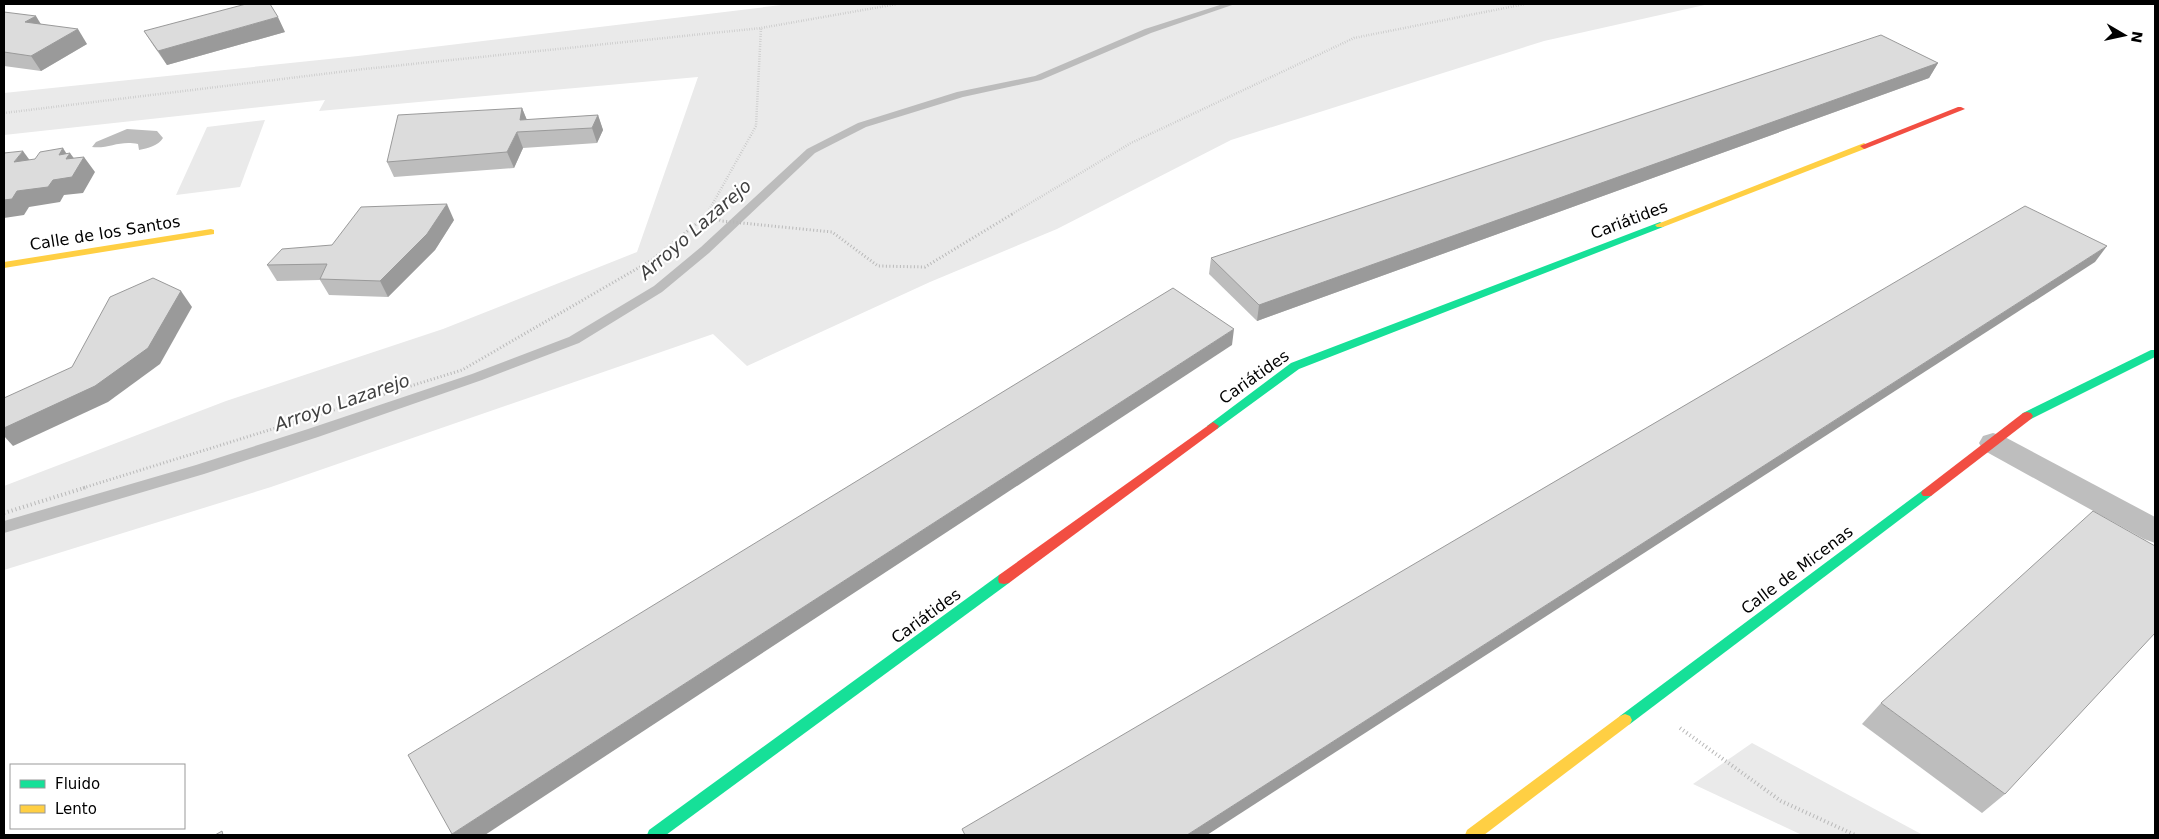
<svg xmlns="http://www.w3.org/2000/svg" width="2159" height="839" viewBox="0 0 2159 839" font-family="'DejaVu Sans',sans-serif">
  <rect width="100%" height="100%" fill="#fff"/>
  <g fill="#eaeaea">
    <path d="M790,4H1709L1544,41L1231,140L1057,229L930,282L747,366L713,334L271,487L4,570V486L226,401L443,329L637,252L698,77L319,111L325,100L4,135V93L358,56Z"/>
    <path d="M265,120L240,187L176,195L207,127Z"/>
    <path d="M1752,743L1923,835H1802L1693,784Z"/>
  </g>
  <path fill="#bcbcbc" d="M127,129L157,131L163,138C158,146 148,148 139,150L138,144C119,140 109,149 92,147L96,142Z"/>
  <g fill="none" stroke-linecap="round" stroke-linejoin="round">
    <path fill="#bcbcbc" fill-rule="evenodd" d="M1223,4H1235L1151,33L1041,80L963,97L866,127L815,153L709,253L662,292L579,343L482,380L318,437L204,474L4,533V521L196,465L308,429L472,374L569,337L654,286L701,247L807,149L858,123L957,92L1035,76L1145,29Z"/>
    <g stroke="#b8b8b8" stroke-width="2.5" stroke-dasharray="0.5 2" stroke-linecap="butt">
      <path d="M4,113L364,69L761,28L897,4"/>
      <path d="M707,214L756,126L761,28"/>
      <path d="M1012,214L1131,143L1354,38L1525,4"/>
    </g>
    <g stroke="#b8b8b8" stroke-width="3" stroke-dasharray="1 2.5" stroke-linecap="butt">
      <path d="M708,213L706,216L722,221L832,232L878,266L925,267L1014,213"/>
      <path d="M83,488L462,370L652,260L706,216"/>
    </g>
    <g stroke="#b8b8b8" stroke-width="4" stroke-dasharray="1 3" stroke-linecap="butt">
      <path d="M4,513L87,487"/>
      <path d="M1680,728L1781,801L1855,835"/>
    </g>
    <path fill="#bebebe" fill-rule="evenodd" d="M1993,433L2003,436L2155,517V543L2144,539L1983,450L1979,443L1983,436Z"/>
    <g fill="#16e098" fill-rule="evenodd">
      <path d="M1660,222L1665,225L1663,227L1299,369L1217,429H1209L1207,426L1291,363Z"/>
      <path d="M2151,350H2155V357L2031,419L2027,420L2021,416L2023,413Z"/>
      <path d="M1927,489L1931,490L1933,493L1931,496L1630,724L1625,726L1620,724L1618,720L1620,716L1923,490Z"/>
      <path d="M1004,574L1009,575L1010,579L1009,583L666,835H647L649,830L999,575Z"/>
    </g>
    <g fill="#ffcf43" fill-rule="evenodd">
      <path d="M1864,143L1868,146L1867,148L1663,227H1657L1655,225Z"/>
      <path d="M211,229L214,230V234L4,268V262Z"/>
      <path d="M1625,714L1630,716L1632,720L1630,724L1484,835H1465L1467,830L1620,716Z"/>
    </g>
    <g fill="#f24e42" fill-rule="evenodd">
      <path d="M1958,107H1961L1965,109L1867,148L1864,149L1860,146Z"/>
      <path d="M2027,412L2031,413L2033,416L2031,419L1931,496H1923L1921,493L1923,490L2023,413Z"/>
      <path d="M1213,422L1219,426L1217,429L1009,583L1004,584L999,583L998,579L999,575Z"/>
    </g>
  </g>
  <g fill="#bdbdbd">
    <path d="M4,12L41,24L87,44L41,71L4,66Z"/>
    <path d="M144,31L285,32L167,65L153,45Z"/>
    <path d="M1938,63L1929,78L1257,321L1209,274L1211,258Z"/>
    <path d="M522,108L527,120L598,115L603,130L597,143L523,148L514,168L394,177L387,162Z"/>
    <path d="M454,220L435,250L388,297L329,295L320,280L277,281L267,265Z"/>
    <path d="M1881,703L2005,794L1982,813L1862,724Z"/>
  </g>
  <g fill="#9a9a9a">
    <path d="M36,16L45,31L25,22Z"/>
    <path d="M278,17L285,32L167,65L158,51Z"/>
    <path d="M78,29L87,44L41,71L31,56Z"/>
    <path d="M1938,63L1929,78L1257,321L1259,305Z"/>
    <path d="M522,108L528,123L520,120Z"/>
    <path d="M598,115L603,130L597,143L592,128Z"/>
    <path d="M517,132L523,148L514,168L507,152Z"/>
    <path d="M63,148L68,156L70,153L79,165L84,157L95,172L83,193L64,195L60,202L29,207L24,215L4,218V200L17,191L53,180L59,155Z"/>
    <path d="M23,151L34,166L14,162Z"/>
    <path d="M447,204L454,220L435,250L388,297L380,281Z"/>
    <path d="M2107,246L2095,262L1207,835H1187Z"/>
    <path d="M181,291L192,307L160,364L108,402L13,446L4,436V428Z"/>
    <path d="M1234,329L1232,345L485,835H453L452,834Z"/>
  </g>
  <g fill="#dcdcdc" stroke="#9a9a9a">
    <path d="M246,4H270L278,17L158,51L144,31Z"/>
    <path d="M4,12L36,16L25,22L78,29L31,56L4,52Z"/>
    <path d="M1881,35L1938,63L1259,305L1211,258Z"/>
    <path d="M522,108L520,120L598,115L592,128L517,132L507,152L387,162L398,115Z"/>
    <path d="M63,148L59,155L70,153L66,159L84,157L72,177L53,180L48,187L17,191L12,199L4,200V153L23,151L14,162L35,159L40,152Z"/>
    <path d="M447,204L427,234L380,281L320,279L327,264L267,265L282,249L332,245L361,207Z"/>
    <path d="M2025,206L2107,246L1187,835H965L962,829Z"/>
    <path d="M153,278L181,291L148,348L95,386L4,428V398L72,367L110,297Z"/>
    <path d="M1173,288L1234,329L452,834L408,755Z"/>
    <path d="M2093,511L2155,546V633L2005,794L1881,703Z"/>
    <path d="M222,831L223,835H215Z"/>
  </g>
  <g text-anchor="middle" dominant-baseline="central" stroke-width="4.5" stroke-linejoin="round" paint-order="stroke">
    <g font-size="16" fill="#000" stroke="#fff">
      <text transform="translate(1629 220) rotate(-21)">Cariátides</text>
      <text transform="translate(105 233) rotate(-9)">Calle de los Santos</text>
      <text transform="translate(1254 377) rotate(-35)">Cariátides</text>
      <text transform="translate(1797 570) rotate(-37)">Calle de Micenas</text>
      <text transform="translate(926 616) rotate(-36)">Cariátides</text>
    </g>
    <g font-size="18" font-style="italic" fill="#404040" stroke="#fff">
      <text transform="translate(695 229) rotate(-41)">Arroyo Lazarejo</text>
      <text transform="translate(342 402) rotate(-19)">Arroyo Lazarejo</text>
    </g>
  </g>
  <rect width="2159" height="839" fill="none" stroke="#000000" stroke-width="10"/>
  <rect x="10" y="764" width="175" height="65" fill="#ffffff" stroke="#999999"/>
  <rect x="20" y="780" width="25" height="8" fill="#16e098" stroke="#999999"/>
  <text x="55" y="789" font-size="15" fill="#000000">Fluido</text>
  <rect x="20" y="805" width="25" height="8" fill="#ffcf43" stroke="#999999"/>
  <text x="55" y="814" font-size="15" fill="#000000">Lento</text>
  <g transform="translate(2124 35) rotate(99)" stroke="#ffffff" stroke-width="4" paint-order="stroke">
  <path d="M0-4L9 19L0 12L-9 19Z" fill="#000000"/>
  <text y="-8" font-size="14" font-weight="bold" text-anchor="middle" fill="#000000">N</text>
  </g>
</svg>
